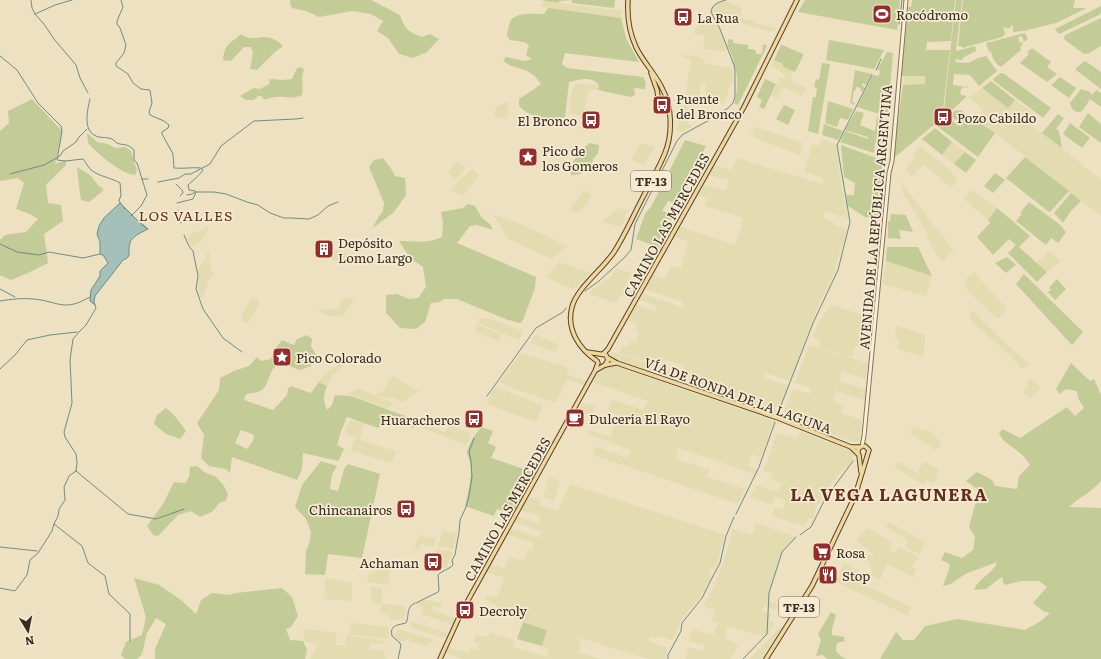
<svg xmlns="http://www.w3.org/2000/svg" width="1101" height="659" viewBox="0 0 1101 659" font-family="Literata,serif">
  <rect width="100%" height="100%" fill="#ede1c2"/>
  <g fill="#e2dcb0">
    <path d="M543,1L622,11L621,18L542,7Z"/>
    <path d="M723,1L742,8L740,18L756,21V23L776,28L774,32L713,16L711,9L716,3Z"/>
    <path d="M697,18L716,23L723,38L726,51L703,49L705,36L694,34L695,28H699V26H697Z"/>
    <path d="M682,55L697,56L704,60V63L733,69V84L730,85L725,103L704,101L706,84L701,83L699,99L687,100L686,96L687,84L691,59L682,58Z"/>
    <path d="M774,60L793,71L790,75L792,77L791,81L807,88L802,96L786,88L781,89L779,98L771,95L780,77L784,79L785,75L779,71L780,70L771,66Z"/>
    <path d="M905,76H925V85H903Z"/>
    <path d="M575,84L599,85L598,90H589L587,92L583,116L569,113L572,91Z"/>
    <path d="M982,88L1008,108L1015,100L1032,112L1025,120L1062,148L1101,180V216L995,133L976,121L984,110L968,97Z"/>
    <path d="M507,102H509L507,119L494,117L496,107Z"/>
    <path d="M679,106H689L687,124H691V127L681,132L677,130Z"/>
    <path d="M756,127L803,143L800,155L753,137L754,133L750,131V129L754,130Z"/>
    <path d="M822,139L836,144L840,178L848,218L824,211L823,218L834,222V225L847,229L846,235L838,257L834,275L820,301L790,381L766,373L765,378L788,386L779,409L683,375L685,366L664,359L660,367L619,353L623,346L629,347L631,341L636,342L639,333L636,331L637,324L627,320L635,304L654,311L657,306L638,299L643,294L682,307L684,302L645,289L653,275L664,279L671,266L681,268L688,241L673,236L679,226L735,245L744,218L705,206L708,199L698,196L704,185L725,191L729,180L708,175L714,165L731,170L737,158L822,184L823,178L804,172L812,144L820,146Z"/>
    <path d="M952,142L965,152L954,164L942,155Z"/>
    <path d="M641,144L653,146L654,149L646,160L647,163L645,165L631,160Z"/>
    <path d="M920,146L953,173L957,182L951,188L924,164L913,176L905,170L915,158L913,155Z"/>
    <path d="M458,162L466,167L456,179L451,176L448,171L453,167L452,165Z"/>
    <path d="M472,169L479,175L463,196L450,190L455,186V184Z"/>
    <path d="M899,180L954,251L943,261L937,256L927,236L928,235L907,198H905Z"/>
    <path d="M583,190L591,195L587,206L585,205L580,212L578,210L576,213L569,209L577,201Z"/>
    <path d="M972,190L997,209L988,220L964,199Z"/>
    <path d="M617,208L628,210L625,216V220L620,227L603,222Z"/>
    <path d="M494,215L514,221L568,246L551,259L507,238Z"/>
    <path d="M208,225V230L200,242L194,247L187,239L191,234L203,230Z"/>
    <path d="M210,249L209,259L212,272L214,274L206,284L207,286L203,297H201L197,293L199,282L197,270L206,259L205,257Z"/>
    <path d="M336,250L352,254L350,264L331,260Z"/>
    <path d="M1049,251L1061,261L1047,272L1037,262Z"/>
    <path d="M886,261L932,276L926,296L883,284Z"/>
    <path d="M559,262L591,273L574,289L546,278Z"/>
    <path d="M617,268L631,273L626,285L638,291L633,298L621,295L616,303L589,294V292L610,278Z"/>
    <path d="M974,272L1006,308V310L999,318H996L969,292L965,286L966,279Z"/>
    <path d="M349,297L354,301L342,317L330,316L325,315L318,310L340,308V301Z"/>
    <path d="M251,299L259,300V304L251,319L247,323L242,322V314Z"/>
    <path d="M831,305L870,317L866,336L868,349L856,346L852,357L818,347L820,339L813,337L818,323Z"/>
    <path d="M971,311L974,312L999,337L1022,358L1029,364L1024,369L1019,365L1010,355L970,320Z"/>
    <path d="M481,318L490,319L523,331L521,336L519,340L478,323L479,319Z"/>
    <path d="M478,325L498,333L502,335L499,341L478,333L475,332L476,326Z"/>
    <path d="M896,325L925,335L923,357L897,349L899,339L895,338Z"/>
    <path d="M536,335L559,345L555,352L530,343L533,338Z"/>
    <path d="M809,345L868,363L866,379L842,371L839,381L866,389L865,400L836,391L833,401L843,406L841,413L862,420L860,441L853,442L782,416L793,389L810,394L811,388L795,383Z"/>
    <path d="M610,351L777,409L776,413L684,381L616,360L611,356Z"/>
    <path d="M520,353L569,368L566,374L587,381L585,386L567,379L556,403L515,389L500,382Z"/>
    <path d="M339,364L344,366L331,376L332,378L327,386L319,382L322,377Z"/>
    <path d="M615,366L774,421L761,457L751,454L748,466L757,469L755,474L678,448L675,459L710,470L707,477L745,489L738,504L593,455L596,447L627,458L631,450L587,434L589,430L611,437L614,426L595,419L596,417L584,413L585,411L579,409L582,403L595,406L593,413L612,420L614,414L607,411L612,400L644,410L648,401L592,382L598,372L602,369Z"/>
    <path d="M394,376L400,380L419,391L402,402L392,397L385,398L375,395L383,391L387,386L388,380Z"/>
    <path d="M1030,378L1041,387L1037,392L1038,393L1030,398L1023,392L1029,386L1026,383Z"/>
    <path d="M495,387L543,405L536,422L487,404L488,399Z"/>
    <path d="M357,388L372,394L394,403L387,408L349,394Z"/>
    <path d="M350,420L364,424L360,438L346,435L347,433L345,432Z"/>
    <path d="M422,423L445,432L450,425L472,434L466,445L420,427Z"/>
    <path d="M914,425L923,431L925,429L931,432L941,442V444L935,450L910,433Z"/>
    <path d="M800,431L851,451L853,455V460L846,468H844L826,491L815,510L813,519L809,518L804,526L772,516L775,507L783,510L786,501L774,496L772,505L750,497L756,485L778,492L781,483L771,480L772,474L763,471L771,452L776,433L797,438Z"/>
    <path d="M355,438L396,451L392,463L351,451Z"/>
    <path d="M898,461L917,473L924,461L938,469L937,478L934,484L927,480L924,485L895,467Z"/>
    <path d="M549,477L560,481L554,501L543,497Z"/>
    <path d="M570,484L725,535L718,559L715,568L711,567L708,575L711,577L698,600L682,618L675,637L672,640L659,636L655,638L650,636L648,641L668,648L665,659H648L581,638L578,652L600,659H463L445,653L448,647L469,654L470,648L478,651L480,644L474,642L475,635L488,637L490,632L514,640L513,647L546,657L550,650L542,647L547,630L496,611L498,605L485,599L486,595L497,598L504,577L486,572L491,564L505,569L509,556L523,561L528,549L531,550L534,543L506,534L510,528L540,538L542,531L512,521L516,516L538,523L540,516L520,510L528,496L540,500L539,505L558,511Z"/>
    <path d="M889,522L921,540L924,542L923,548L919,554L905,546L908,540L886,527Z"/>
    <path d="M756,523L796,537L782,552L769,593V601L779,605L776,609H772L765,606L762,611L771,615L768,621L775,623L765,637L728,626L724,638L738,645L731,659H686L688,647L704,652L706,646L689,641L692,629L713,635L718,623L712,621L715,611L703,606L713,588L725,558L733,529L752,535Z"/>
    <path d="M867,528L892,542L890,548L894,553L900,547L918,557L912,567L917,569L913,577L887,564L880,580L871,575L872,572L870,567L871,564L867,561L868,558H867L868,555L872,556L873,554L857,541Z"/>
    <path d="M443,530L457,534L453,549L438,546Z"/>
    <path d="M419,535L436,539L433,547L420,544L419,549L414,548Z"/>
    <path d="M437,549L453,552L447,567L436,571L432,568Z"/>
    <path d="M844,563L859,571L854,580L911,607L907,615L836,582L841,574L839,572Z"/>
    <path d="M376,565L391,568L388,585L367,582L369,573L374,574Z"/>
    <path d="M326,578L352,583V601L324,599Z"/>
    <path d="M371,586L382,588V604L406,606L404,619L391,620L389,615L380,614L382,604L372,603Z"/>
    <path d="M423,600L443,603L441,608L433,606L432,610L456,619L454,625L421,614L423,607L416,604Z"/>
    <path d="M411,621L449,634L447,639L410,627Z"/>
    <path d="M351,623L388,627V638L350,634Z"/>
    <path d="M779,628H782L764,655L760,659H750Z"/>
    <path d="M303,629L337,633L335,645L345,646L346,635L385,641V644L370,643L369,649L384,651L386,659H309L319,644L305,642Z"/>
    <path d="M398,629L434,640L432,643H429L428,647L406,640L405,642L399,641L395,638L394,635V633H396Z"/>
  </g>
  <g fill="#c3cb97" fill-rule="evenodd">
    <path d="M290,0H371L400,15C404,28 409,33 422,37L430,34L439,39L427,52L413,58L399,54L388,38L377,31L383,21L371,14L352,11L319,17L306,11L292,8L290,4Z"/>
    <path d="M540,0H615L614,8L572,3V0L560,1L558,3Z"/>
    <path d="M805,0H900L897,30L798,12Z"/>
    <path d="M912,0H955L951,41L927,42L926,50H950L942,118L895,157L893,156L903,85L925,84V76H900L908,7H911Z"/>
    <path d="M956,0H962L956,51L975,46L976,51L964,57L962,60L956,59L955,62L968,63L978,58L986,56L997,71L979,86L970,75L954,74L953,85L967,87L968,88L962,87L960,93L962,95L967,96L943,119Z"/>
    <path d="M963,0H1075L1073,8H1084L1085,9L1056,23L1023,31L1013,32V25L1011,26L1010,28H1004V26H1003L1005,34L1002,37L962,48L961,46H958Z"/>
    <path d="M1101,6V13L1099,15L1059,34L1055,29Z"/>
    <path d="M548,8L621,18L626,38L639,62L565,53L562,64L567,68L643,77L646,83L645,89L634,88L635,95L631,97L598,90L599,85C591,75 579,80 569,82L565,117L555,119L540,120C533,114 525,113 519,106V99L533,90L541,84C529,65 518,72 503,61L506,57L525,61L532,59L526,55L529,45L524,42L510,40L507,36C508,30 509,21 513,18C520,12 536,14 544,14Z"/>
    <path d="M1101,18V46L1089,53L1084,54L1065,40L1064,38L1065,35Z"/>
    <path d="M1025,33L1028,39L1024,42L1022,36L1018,37L1020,43L1022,42L1023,44L1020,47L1021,50L1001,67C995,63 992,58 991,51L989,52L986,43Z"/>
    <path d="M241,34C255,45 266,28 283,46L276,51L257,70L250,69L253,53L251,47H244L231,61L223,60C225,43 230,44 241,34Z"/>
    <path d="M728,39L733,40V43L748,45V49H753L756,51V54H762L763,44L767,46L738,105L734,103C738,92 739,73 733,62L734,61L727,44L728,43Z"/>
    <path d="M829,40L884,50L874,69L826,60Z"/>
    <path d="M781,45H782L803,54V56L795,72L782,66L783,64L774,60Z"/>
    <path d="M1032,48L1051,62L1047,67L1057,74L1047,82L1020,63L1029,54L1027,52Z"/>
    <path d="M887,52L893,53L888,115L886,116L857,107L873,75L879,76L880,70H877Z"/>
    <path d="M1085,61L1101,72V89L1076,70V68Z"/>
    <path d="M822,63L830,64L818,134L808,131L813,97H816L817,88L814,87L816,79L819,80Z"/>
    <path d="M302,67L304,70C300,78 304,86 302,95C291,100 286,96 276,97C271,97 268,100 263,99L262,96H258L254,100H246L240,96L254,88L260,89L269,84L270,79L282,80L292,79L297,68Z"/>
    <path d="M855,70L872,74L866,85L863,83L862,85L865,88L863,91H860L861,88L856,87V90H854L852,102L855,103L854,105L850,103Z"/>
    <path d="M1001,73H1003L1051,108L1043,118L993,80V79Z"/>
    <path d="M1060,77L1076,88L1069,98L1051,85Z"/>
    <path d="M765,79L776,84L764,109L759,107L762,100L757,97Z"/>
    <path d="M991,81L1015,100L1008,108L982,88Z"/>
    <path d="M1081,89L1090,92L1092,95L1096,90L1101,93V107L1090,99L1083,110L1080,112C1073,112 1072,109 1070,103Z"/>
    <path d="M32,99L62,131L55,164L66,160V165L46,185L48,203L61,205L63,221L44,234L48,263L28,273L11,280L0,275V240L5,235L26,232L38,219L30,214L16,209L24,183L18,178L0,181V131L9,123L8,111Z"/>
    <path d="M828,101L853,109L848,120L840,118L837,127L825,123Z"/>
    <path d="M784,105L795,110L788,125L776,119Z"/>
    <path d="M956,110L959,111L960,110L995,133L978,157L937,126L948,118L961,127V122L957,119L956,120L950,116Z"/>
    <path d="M856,111L864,113L860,125L875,131L877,117L888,120L886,145L875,142L874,153L840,142L845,131L868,139V137L845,130Z"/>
    <path d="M1088,113L1101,124V143L1079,127Z"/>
    <path d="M1058,114L1064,118L1056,129L1059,131L1062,148L1042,133Z"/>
    <path d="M1070,123L1090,138L1082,148L1063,134Z"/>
    <path d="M824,124L843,131L838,140L822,135Z"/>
    <path d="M935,128L952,142L942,155L922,139Z"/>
    <path d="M87,133L97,142L108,144L115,148L125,147L131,151L137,171L135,175C121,174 98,154 88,143Z"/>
    <path d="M685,140L706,146L674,203L668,201L662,211L676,216L672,220L664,218L659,223L669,230L661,248L636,239L645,214L651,207Z"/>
    <path d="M589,143L599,145L598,153L593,159L591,169L580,174L572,175L568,170L571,167L574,160Z"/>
    <path d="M841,145L882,160V179L878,218L865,217L848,206L846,195H854L855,183L844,177Z"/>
    <path d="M965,152L976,160L966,173L954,164Z"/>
    <path d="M1025,157L1069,191L1051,211L1049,212L1006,178Z"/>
    <path d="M383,158L392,170L395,176L405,178L406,195L394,212L373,228L376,221L383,211L384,203L369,167L374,160Z"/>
    <path d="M77,167L90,175L98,185L104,190L89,202L81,200L79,186Z"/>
    <path d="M995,173L1005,180L993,193L984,186Z"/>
    <path d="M1071,193L1081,201L1071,211L1063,223L1054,213Z"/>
    <path d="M1029,202L1059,224L1066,232L1058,243L1051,238L1046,245L1016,221L1022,214L1020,213Z"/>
    <path d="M468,204L475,206L482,218L490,224L493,230L477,225L470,226L457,243L536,277L535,288L523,320L520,323L508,320L457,299H444L440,302L431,303L425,322L416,329L400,328L386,313V295L397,294L409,299L418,298L426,287L423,267L410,258L399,241C414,241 428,244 442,237L443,223L441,212L463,208Z"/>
    <path d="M997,208L1030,236L1019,247L1047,272L1037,282L1008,253L1016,245L1009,239L993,255L977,237L990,223L988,220Z"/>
    <path d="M891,214L906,215L913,232L899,230L901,239L888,238V221H890Z"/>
    <path d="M887,247H918L932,276L886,261Z"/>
    <path d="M1007,257L1016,265L1006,273L995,263Z"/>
    <path d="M1024,274L1083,332L1072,345L1016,284Z"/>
    <path d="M1057,279L1066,289L1055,300L1048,292L1051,290L1049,288Z"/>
    <path d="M307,335L312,339L311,346L318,358L311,366L301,370C295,369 288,364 282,364C268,365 271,383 262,390C258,393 251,393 246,394L244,400L273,410L287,395L288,389L291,386L311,393L319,382L327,386C323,395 323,400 327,410L332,405L335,395L351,396L416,420L414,428L390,420L378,428L347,417L341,431L337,445L344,449L338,461L303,453L302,469L297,480L232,457L230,473L226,469L209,466L201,458L204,435L197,423L219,390L220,378L234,371L249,366L257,357L261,361L271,359L275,349L282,340L294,345L297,339ZM241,430L254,435L253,441L247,449L235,443Z"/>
    <path d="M1071,363L1090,381L1094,379L1101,395V481C1092,492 1079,497 1069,507L1101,508V659H880L896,632L903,640H914L925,626L957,619L1025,630L1041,621L1050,613L1043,611L1033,603L1047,587L1039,581H1022L1004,585L1002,577L996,581L986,589L974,590C978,578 993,574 997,562L965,574L951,584L943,586L949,569L950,564L941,560L945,552L962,558L973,550L975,537L969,527L975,505L982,497L980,491L966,481L977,472L992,480L995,486L1017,489L1019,476L1030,465C1025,455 1017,451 1008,444C1004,442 1002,438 999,434L1002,429L1020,438L1067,407L1075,416L1084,408L1078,398L1077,391L1066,389L1060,394L1056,389Z"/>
    <path d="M166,408L174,415L186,431L180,439L166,434L154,424L157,415Z"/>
    <path d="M481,427L493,431L488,443L496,447L491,458L536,473L514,514L497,509L494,516L465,506C468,492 473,476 470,461C469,458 467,455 467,452C467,446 477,432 481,427Z"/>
    <path d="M321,461L337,466L332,474L330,489L338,491L344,469L348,464L380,474L362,558L328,554L325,575L305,574L306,551L309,544L311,532L306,519L295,507L302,485Z"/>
    <path d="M197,466L204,472L216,477L224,486L228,494L226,501L220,502L212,512L200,517L191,511L178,515L158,536L153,535L147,526L163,504L174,482L185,483L189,477L190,467Z"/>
    <path d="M134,578L159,585L181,600L196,614L201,600L212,593L228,595L236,593L282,588L292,597L298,616L291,627L286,629L290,640L303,641L307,650L305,659H155V649L166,624L156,618L147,633L142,654L137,659H125L121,655L126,642L142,635L146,617Z"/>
    <path d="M831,612L836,615L832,629V635L844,637L845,641L837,643L836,651L842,657L846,659H827L823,655L816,656L821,640L818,634Z"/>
    <path d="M523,622L547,630L542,646L517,639Z"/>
  </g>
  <path fill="#a5c0b9" stroke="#6c8e86" d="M120,203L136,219L148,229C142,232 132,236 130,243C127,251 133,257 123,260L95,296L94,302L95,305L90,301L91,290L100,276V271L108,263L103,255L100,254V242L97,234L99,226L104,218Z"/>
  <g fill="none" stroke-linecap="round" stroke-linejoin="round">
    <g stroke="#6c8e86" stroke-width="1">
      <path d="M31,0L32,8L35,14L44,24L54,39L76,65L80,78L88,93"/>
      <path d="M121,0L123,7L117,21V24L120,28L126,45L124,53L116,63V66L128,74L133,83L141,89L150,90L152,103L149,112L150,115L164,121L169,125L168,128L162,132V134L173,154L174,168C183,169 192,167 201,168L203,170C201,174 191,182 188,185L189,190L195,191L196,192L193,199L177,203"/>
      <path d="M35,14L55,5L72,0"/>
      <path d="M899,24L902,0"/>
      <path d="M0,56L17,70L38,103L61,126L62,131L57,160L65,161L83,159C86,162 87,166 91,170C98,176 112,178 120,183L121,195L119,201L125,209"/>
      <path d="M876,70L881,59"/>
      <path d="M90,99C87,112 82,133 99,137C103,138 108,137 112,139C114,140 115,142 117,143C123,146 126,142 134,150V160L137,163L147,195L141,206L131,216"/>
      <path d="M10,174L44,165L60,156L63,151L76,142L79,137L87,129"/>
      <path d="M142,179H148"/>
      <path d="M158,182L179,178L185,174H191L210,164L221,146L254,121L296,119L303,118"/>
      <path d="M176,184L181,189"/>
      <path d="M187,195L192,194L195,192H214L226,194L247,202L258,205L270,213L284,218H291L309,219L318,215L328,206L338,202"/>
      <path d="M180,196L183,193L182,190"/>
      <path d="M178,210C181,214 179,219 181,223"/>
      <path d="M142,225L148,229"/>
      <path d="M184,235L189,246L193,251L198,276L196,289L203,309L223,338L242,352"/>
      <path d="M0,244L17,252L39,255L49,252L83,258L100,254"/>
      <path d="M0,289L15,297"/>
      <path d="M585,291L599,281L625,257L631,250L635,224L677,141L682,135L713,118L728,108L733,103L735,97V70L734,65L720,29L711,12C712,4 719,2 726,0"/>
      <path d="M0,301C12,299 22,298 34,299C60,302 64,312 90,297"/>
      <path d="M0,369L15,355L27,340L50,335L77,332"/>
      <path d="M487,396L536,328L563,312L566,308"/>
      <path d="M780,408L813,323L838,270L850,222L837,145L872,75"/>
      <path d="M76,471L128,514L156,519L184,509"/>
      <path d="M736,514L759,467L775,422"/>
      <path d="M54,524L82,546L88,563L105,576L109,594L130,614V641"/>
      <path d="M800,535L811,527L825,499L853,461"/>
      <path d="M0,547L37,551"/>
      <path d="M0,588L15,591L27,575L30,560L38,553L52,531L54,524L58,516L59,509L65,500L64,487L69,476L76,471L77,463L76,454L65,437L64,432L72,403L70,360L73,339L79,332L86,325L96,308L95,305"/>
      <path d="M416,603L438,592L439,590L438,575L440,573L451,567L453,565L452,560L455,555L459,532L460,520L466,507L469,496L472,477L471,461L469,452L474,438"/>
      <path d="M398,659L401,645L400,643L392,636C389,625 398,625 406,623C410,615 405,608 415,603"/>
      <path d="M668,659V655L681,631L682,623L702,598L713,576L720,563L726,536L734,517"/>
      <path d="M743,659L767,634L769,593L782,552L796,537"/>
    </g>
    <g stroke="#87735a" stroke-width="5">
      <path id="minor" d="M862,446L864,436L889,173L892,161L906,0"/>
    </g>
    <g stroke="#54412e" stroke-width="5.5">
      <g id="major">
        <path d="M651,73L657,90L659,104"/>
        <path d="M587,352L606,355L608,360L605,365"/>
        <path d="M603,354L608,349L744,107L797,0"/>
        <path d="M608,358L617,363L778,418L851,447H859"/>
        <path d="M597,361C579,349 566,329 572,307C577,288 602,270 614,252C625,235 633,216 642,199C650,183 659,168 665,153C673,133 672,106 662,88C655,73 643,62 636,47C629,32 627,16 628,0"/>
        <path d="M596,370L605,365L616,363"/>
        <path d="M851,447L859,455L861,472"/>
        <path d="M440,659L461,613L595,371L598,363"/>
        <path d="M766,659L812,586L855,496L869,450L865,446H862L858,449V453"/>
      </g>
    </g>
    <use href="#minor" stroke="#f8efd5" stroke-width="3"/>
    <use href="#major" stroke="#f0d79b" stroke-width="3.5"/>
  </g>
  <defs>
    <g id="stadium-square" transform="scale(1)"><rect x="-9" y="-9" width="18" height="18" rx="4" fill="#942d2b" stroke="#f5ebd2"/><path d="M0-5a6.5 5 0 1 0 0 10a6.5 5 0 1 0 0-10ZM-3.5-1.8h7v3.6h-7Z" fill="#fff"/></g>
    <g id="bus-square" transform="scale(1)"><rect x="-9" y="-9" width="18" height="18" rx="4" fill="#942d2b" stroke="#f5ebd2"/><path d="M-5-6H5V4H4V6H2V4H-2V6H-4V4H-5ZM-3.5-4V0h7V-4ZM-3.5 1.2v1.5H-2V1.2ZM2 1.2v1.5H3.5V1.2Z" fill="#fff"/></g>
    <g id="sight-square" transform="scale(1)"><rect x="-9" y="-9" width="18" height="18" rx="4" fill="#942d2b" stroke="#f5ebd2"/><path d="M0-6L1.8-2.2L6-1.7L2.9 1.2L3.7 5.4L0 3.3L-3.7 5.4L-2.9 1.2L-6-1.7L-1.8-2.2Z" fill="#fff"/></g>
    <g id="building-square" transform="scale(1)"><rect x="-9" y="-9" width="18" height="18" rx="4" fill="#942d2b" stroke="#f5ebd2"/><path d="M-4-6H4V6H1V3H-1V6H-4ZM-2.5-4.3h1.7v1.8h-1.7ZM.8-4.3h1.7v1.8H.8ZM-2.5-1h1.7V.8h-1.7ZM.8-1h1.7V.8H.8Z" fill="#fff"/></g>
    <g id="cafe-square" transform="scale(1)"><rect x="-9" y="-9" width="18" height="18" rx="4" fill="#942d2b" stroke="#f5ebd2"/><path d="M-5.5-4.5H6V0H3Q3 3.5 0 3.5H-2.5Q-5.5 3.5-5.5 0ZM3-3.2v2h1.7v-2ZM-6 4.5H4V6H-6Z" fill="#fff"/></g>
    <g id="supermarket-square" transform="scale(1)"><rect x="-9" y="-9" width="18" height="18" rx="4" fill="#942d2b" stroke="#f5ebd2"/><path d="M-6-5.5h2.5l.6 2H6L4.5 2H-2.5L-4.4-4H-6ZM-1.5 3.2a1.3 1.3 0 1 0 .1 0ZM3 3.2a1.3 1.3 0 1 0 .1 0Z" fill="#fff"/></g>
    <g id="restaurant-square" transform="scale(1)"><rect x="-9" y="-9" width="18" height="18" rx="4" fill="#942d2b" stroke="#f5ebd2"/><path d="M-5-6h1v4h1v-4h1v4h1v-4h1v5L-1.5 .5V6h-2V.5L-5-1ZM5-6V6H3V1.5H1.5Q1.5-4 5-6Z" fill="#fff"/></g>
  </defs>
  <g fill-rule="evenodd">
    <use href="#stadium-square" x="882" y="14"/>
    <use href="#bus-square" x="683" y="17"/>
    <use href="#bus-square" x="662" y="105"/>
    <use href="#bus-square" x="943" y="117"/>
    <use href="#bus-square" x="591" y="120"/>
    <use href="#sight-square" x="528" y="157"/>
    <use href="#building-square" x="324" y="249"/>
    <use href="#sight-square" x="282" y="357"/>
    <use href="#cafe-square" x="575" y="418"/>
    <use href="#bus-square" x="474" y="419"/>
    <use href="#bus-square" x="406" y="509"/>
    <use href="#supermarket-square" x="822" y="552"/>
    <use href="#bus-square" x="433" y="562"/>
    <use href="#restaurant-square" x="828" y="575"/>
    <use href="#bus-square" x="465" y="610"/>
  </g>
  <g text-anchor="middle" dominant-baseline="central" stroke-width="3.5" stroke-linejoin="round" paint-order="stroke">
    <g fill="#f5ebd2" stroke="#706454" stroke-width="1">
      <rect x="631" y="171" width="40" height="20" rx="3"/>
      <rect x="779" y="597" width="40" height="20" rx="3"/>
    </g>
    <g font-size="12" font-weight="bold" fill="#372a1e">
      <text x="651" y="181">TF-13</text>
      <text x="799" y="607">TF-13</text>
    </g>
    <g font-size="13" fill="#372a1e" stroke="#f5ebd2" text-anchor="start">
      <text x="896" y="14">Rocódromo</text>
      <text x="697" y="17">La Rua</text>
      <text x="676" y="98">Puente<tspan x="676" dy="15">del Bronco</tspan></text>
      <text x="957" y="117">Pozo Cabildo</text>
      <text x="577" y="120" text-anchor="end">El Bronco</text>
      <text x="542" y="150">Pico de<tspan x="542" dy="15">los Gomeros</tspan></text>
      <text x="338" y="242">Depósito<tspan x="338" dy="15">Lomo Largo</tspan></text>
      <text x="296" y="357">Pico Colorado</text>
      <text x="589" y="418">Dulcería El Rayo</text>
      <text x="460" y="419" text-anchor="end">Huaracheros</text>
      <text x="392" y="509" text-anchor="end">Chincanairos</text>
      <text x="836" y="552">Rosa</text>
      <text x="419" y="562" text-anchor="end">Achaman</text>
      <text x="842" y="575">Stop</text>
      <text x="479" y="610">Decroly</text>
    </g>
    <g font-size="13" fill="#372a1e" stroke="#f5ebd2">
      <text transform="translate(875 217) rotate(-85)">AVENIDA DE LA REPÚBLICA ARGENTINA</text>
      <text transform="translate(666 225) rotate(-61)">CAMINO LAS MERCEDES</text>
      <text transform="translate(738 395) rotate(20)">VÍA DE RONDA DE LA LAGUNA</text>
      <text transform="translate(507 509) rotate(-61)">CAMINO LAS MERCEDES</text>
    </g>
    <g font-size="14" letter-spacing="1" fill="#632e1e" stroke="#f5ebd2">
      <text x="186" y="215">LOS VALLES</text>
    </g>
    <g font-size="17" font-weight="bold" letter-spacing="1" fill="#632e1e" stroke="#f5ebd2">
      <text x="889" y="493">LA VEGA LAGUNERA</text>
    </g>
  </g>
  <g transform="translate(28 631) rotate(170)" stroke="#f5ebd2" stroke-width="3" paint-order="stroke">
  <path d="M0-3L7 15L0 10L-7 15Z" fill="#372a1e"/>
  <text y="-6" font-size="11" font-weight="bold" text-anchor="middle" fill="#372a1e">N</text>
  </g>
</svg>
